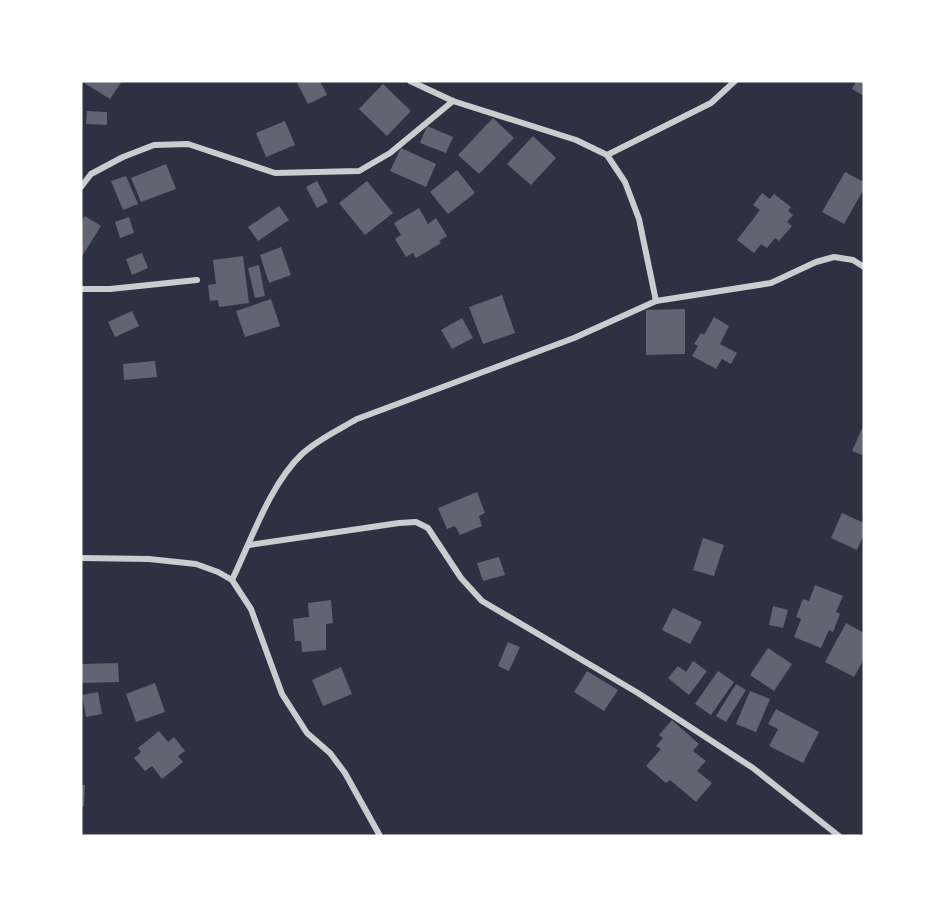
<svg xmlns="http://www.w3.org/2000/svg" width="945" height="917" viewBox="0 0 945 917" font-family="'Fira Sans Condensed',sans-serif">
  <rect width="100%" height="100%" fill="#2d3142"/>
  <g fill="#626471">
    <path d="M81,81H122L110,99Z"/>
    <path d="M303,81H320L327,95L308,104L297,83Z"/>
    <path d="M856,81H864V96L852,89Z"/>
    <path d="M383,84L411,111L387,136L359,109Z"/>
    <path d="M87,111L107,112V125L86,124Z"/>
    <path d="M493,118L514,138L479,174L458,155Z"/>
    <path d="M285,121L295,145L266,157L256,133Z"/>
    <path d="M427,126L453,137L446,153L420,143Z"/>
    <path d="M533,136L556,158L531,185L507,164Z"/>
    <path d="M401,148L436,164L426,187L390,171Z"/>
    <path d="M166,164L176,189L141,202L131,178Z"/>
    <path d="M457,170L475,193L448,214L430,192Z"/>
    <path d="M845,172L864,182V189L844,224L822,212Z"/>
    <path d="M126,176L138,204L123,210L111,181Z"/>
    <path d="M317,181L328,202L317,208L306,187Z"/>
    <path d="M367,181L393,213L365,235L339,203Z"/>
    <path d="M762,193L770,199L774,194L791,207L788,211L793,215L787,222L792,226L779,241L775,238L767,248L761,244L754,253L737,240L760,210L753,205Z"/>
    <path d="M279,206L289,220L258,241L248,227Z"/>
    <path d="M419,208L428,224L436,218L447,236L439,241L441,243L416,258L413,253L406,257L395,239L401,235L394,223Z"/>
    <path d="M85,216L101,226L81,258V222Z"/>
    <path d="M129,217L134,233L120,238L115,222Z"/>
    <path d="M281,247L291,275L269,283L260,255Z"/>
    <path d="M142,253L148,268L132,275L126,259Z"/>
    <path d="M243,256L249,303L219,307L218,300L210,301L208,285L216,284L213,260Z"/>
    <path d="M259,265L265,296L255,298L248,268Z"/>
    <path d="M502,295L515,333L483,344L469,307Z"/>
    <path d="M271,299L280,326L245,337L236,311Z"/>
    <path d="M685,309V354L646,355V310Z"/>
    <path d="M132,311L139,326L115,337L108,322Z"/>
    <path d="M714,317L729,326L720,344L737,353L731,364L722,359L716,369L692,356L698,346L694,344L701,333L704,335Z"/>
    <path d="M462,318L473,338L452,349L441,330Z"/>
    <path d="M155,361L157,377L124,380L123,364Z"/>
    <path d="M864,424V456L852,451Z"/>
    <path d="M477,492L485,513L479,516L482,526L460,535L455,526L447,529L438,508Z"/>
    <path d="M842,513L864,523V534L857,550L831,538Z"/>
    <path d="M703,538L724,545L714,576L693,570Z"/>
    <path d="M499,557L505,575L483,581L477,563Z"/>
    <path d="M815,585L843,596L836,612L840,614L833,632L829,630L821,648L794,637L801,619L796,617L803,599L809,601Z"/>
    <path d="M331,600L333,623L326,624V650L302,652L301,641H295L293,619L309,617L308,603Z"/>
    <path d="M773,606L788,610L783,628L769,625Z"/>
    <path d="M673,608L702,622L690,644L662,630Z"/>
    <path d="M846,623L864,633V659L854,677L825,662Z"/>
    <path d="M508,642L520,647L509,671L498,666Z"/>
    <path d="M768,648L792,664L774,691L750,675Z"/>
    <path d="M693,661L707,671L689,695L668,678L678,666L686,672Z"/>
    <path d="M118,663L119,682L82,683V664Z"/>
    <path d="M341,667L352,694L323,706L312,680Z"/>
    <path d="M587,671L618,690L604,711L574,692Z"/>
    <path d="M718,671L734,682L711,715L695,704Z"/>
    <path d="M155,683L165,712L136,722L126,694Z"/>
    <path d="M736,684L746,690L726,722L716,716Z"/>
    <path d="M750,691L770,699L756,732L736,724Z"/>
    <path d="M98,692L102,714L86,717L82,695Z"/>
    <path d="M776,709L819,732L803,763L769,746L778,729L768,724Z"/>
    <path d="M672,720L699,744L693,751L706,761L697,771L712,783L696,802L670,780L666,783L646,766L661,749L656,746L663,738L659,735Z"/>
    <path d="M159,731L168,742L174,737L185,751L178,756L183,762L162,779L152,766L145,771L134,758L141,752L138,748Z"/>
    <path d="M81,785H85L84,806H81Z"/>
  </g>
  <g fill="none" stroke-linecap="round" stroke-linejoin="round">
    <g stroke="#caccd0" stroke-width="6">
      <path d="M410,81L453,101L576,140L607,155L625,182L639,219L656,301"/>
      <path d="M607,155L711,103L735,81"/>
      <path d="M81,187L91,174L123,157L154,145L188,144L275,173L359,171L390,153L453,101"/>
      <path d="M81,289H110L197,280"/>
      <path d="M249,545L399,523L416,522L428,528L461,578L482,601L638,693L753,768L839,836"/>
      <path d="M81,558L149,559L196,564L218,572L232,580L251,609L282,694L307,733L330,753L345,773L380,836"/>
      <path d="M232,580C251,541 270,484 302,454C317,440 338,430 357,419L574,338L656,301L771,283L816,262L834,257L853,260L864,267"/>
    </g>
  </g>
  <rect width="945" height="917" fill="none" stroke="#ffffff" stroke-width="165"/>
</svg>
